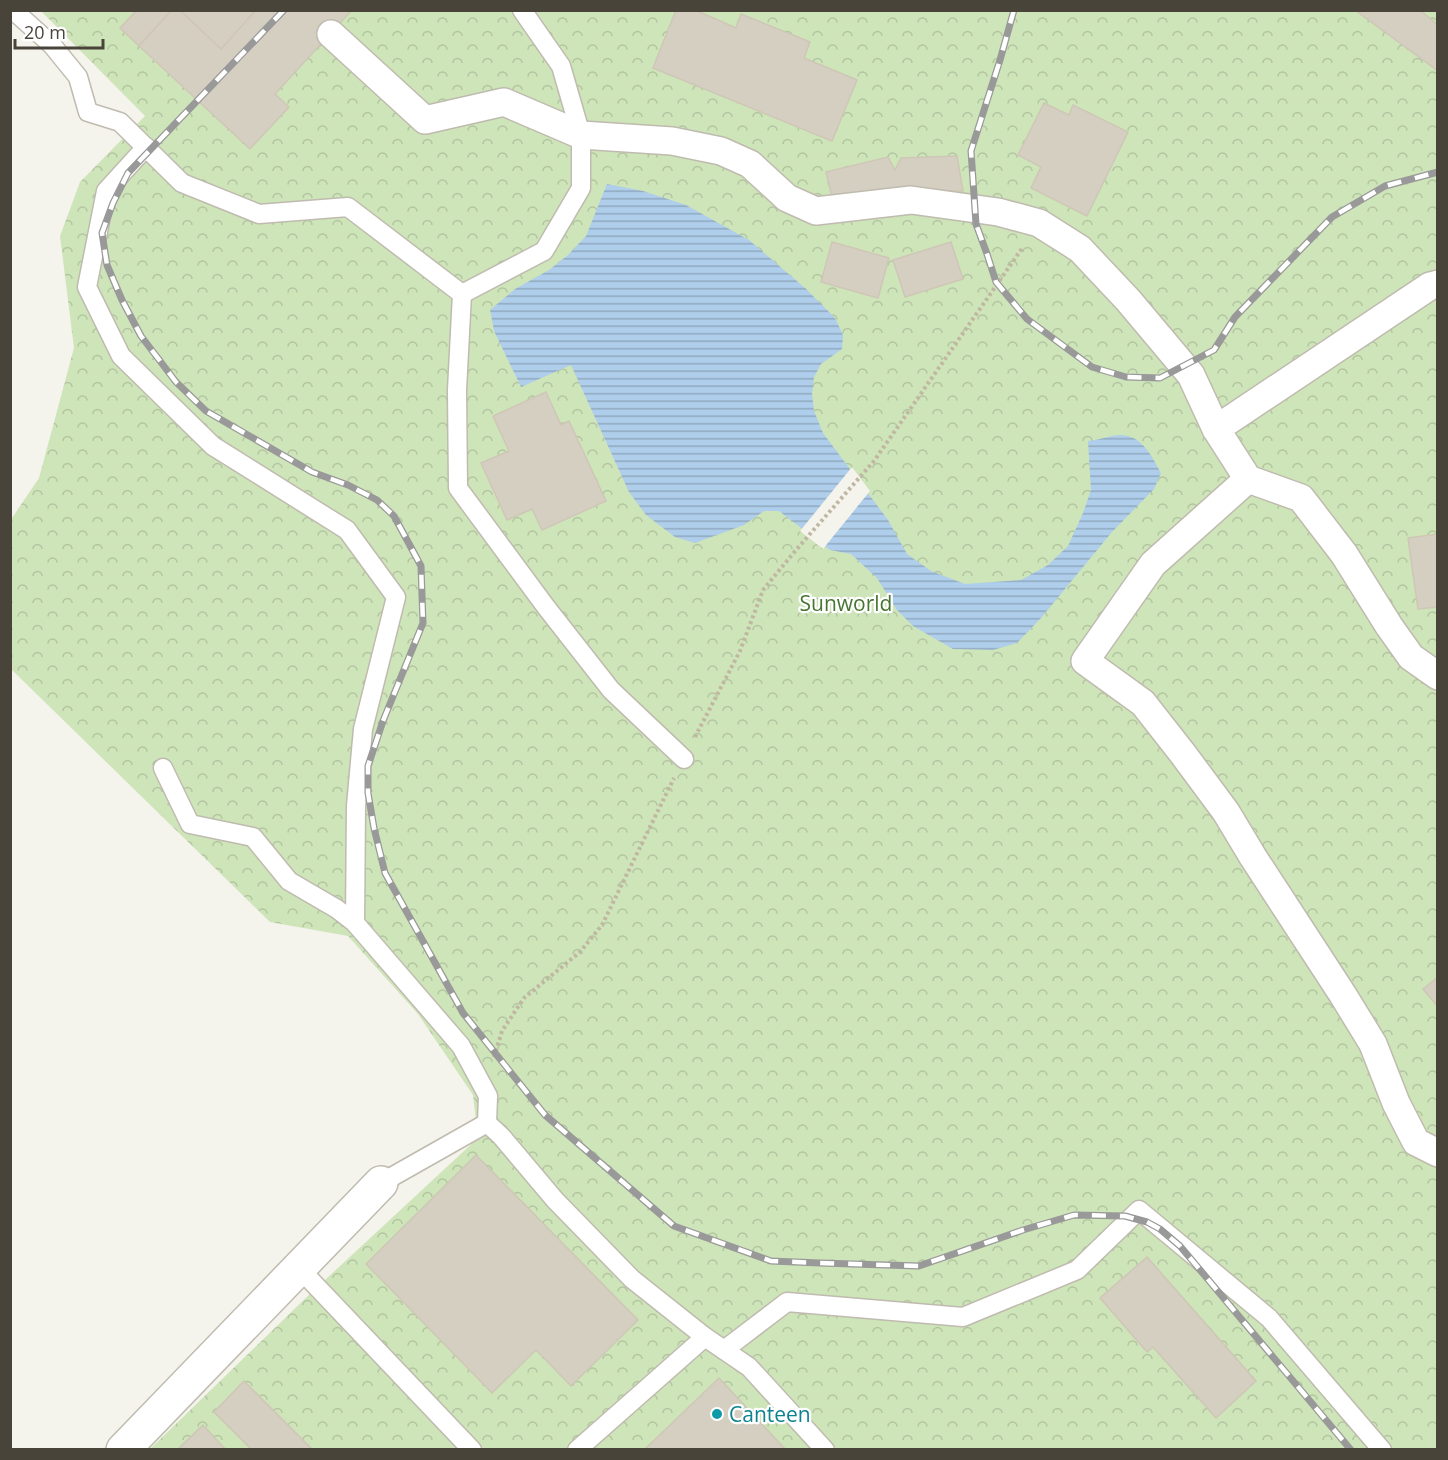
<svg xmlns="http://www.w3.org/2000/svg" width="1448" height="1460" viewBox="0 0 1448 1460" font-family="'Open Sans',sans-serif">
  <defs>
    <pattern id="forest-crowns" width="20" height="18" patternUnits="userSpaceOnUse" patternTransform="scale(1.5)"><rect width="20" height="18" fill="#cee4b9"/><path d="M2 6a3 3 0 1 1 6 0M12 15a3 3 0 1 1 6 0" fill="none" stroke="#b2c5a0"/></pattern>
    <pattern id="water-rules" width="6" height="5" patternUnits="userSpaceOnUse" patternTransform="scale(1.5)"><rect width="6" height="5" fill="#afceeb"/><path d="M0 2.5h6" fill="none" stroke="#90a9bf"/></pattern>
  </defs>
  <rect width="100%" height="100%" fill="#f4f3ec"/>
  <path fill="url(#forest-crowns)" d="M41,11H1437V1449H150L311,1293L478,1138L473,1095L418,1014L348,936L270,922L11,669L10,521L39,478L74,348L60,236L80,182L145,116Z"/>
  <path fill="url(#water-rules)" d="M607,184L643,191L686,205L749,240L805,288L835,318L843,335L842,349L821,364L814,377L812,393L814,411L823,433L888,520L907,554L931,571L965,584L1021,580L1048,565L1068,546L1083,513L1091,490L1088,441C1099,440 1111,435 1121,435C1143,436 1152,457 1161,473L1154,489L1112,532L1041,618L1017,643L993,650L953,649L913,626L897,610L877,578L851,554L830,550L779,511H764L744,525L695,543L675,537L646,515L629,492L571,365L521,387L494,331L490,310L515,289L549,270L568,255L586,236Z"/>
  <path fill="#f4f3ec" d="M852,467L870,491L823,549L800,531Z"/>
  <g fill="#d5cfc2" stroke="#cfc7b6" stroke-width="1.5">
    <path d="M137,10H172L139,46L120,28Z"/>
    <path d="M172,10H180L221,49L256,10H352L275,94L289,107L250,149L139,46Z"/>
    <path d="M180,10H256L221,49Z"/>
    <path d="M676,10H695L736,28L741,14L810,42L804,58L857,80L832,141L653,68Z"/>
    <path d="M1355,10H1420L1438,25V71Z"/>
    <path d="M1044,103L1069,115L1073,105L1128,132L1087,216L1031,188L1041,167L1018,155Z"/>
    <path d="M957,156L963,191H899L834,205L826,172L888,157L895,170L901,158Z"/>
    <path d="M832,242L889,258L878,298L821,282Z"/>
    <path d="M951,242L963,279L905,297L893,260Z"/>
    <path d="M546,392L561,425L569,421L606,501L542,530L532,509L507,520L481,463L509,451L493,416Z"/>
    <path d="M1438,534V607L1418,609L1408,538Z"/>
    <path d="M1438,977V1007L1423,989Z"/>
    <path d="M476,1155L638,1320L571,1386L536,1350L492,1393L366,1264Z"/>
    <path d="M1147,1257L1256,1381L1216,1418L1153,1347L1147,1352L1100,1298Z"/>
    <path d="M719,1378L786,1450H644Z"/>
    <path d="M244,1381L313,1450H252L214,1412Z"/>
    <path d="M203,1425L226,1450H177Z"/>
  </g>
  <g fill="none" stroke-linecap="round" stroke-linejoin="round">
    <g stroke="#bfbbaf" stroke-width="21">
      <g id="service">
        <path d="M13,10L52,45L78,77L88,112L120,122L182,183L259,214L348,207L462,294L457,390L458,488L546,607L611,690L684,759"/>
        <path d="M146,147L106,191L87,287L121,356L213,446L347,530L396,597L363,729L356,806L355,923L461,1046L488,1096L487,1123"/>
        <path d="M462,294L544,251L581,188V135L561,66L522,10"/>
        <path d="M163,768L190,824L253,837L289,881L337,909L355,923"/>
        <path d="M381,1183L487,1123L501,1136L555,1200L632,1279L705,1337L749,1367L825,1450"/>
        <path d="M299,1268L472,1450"/>
        <path d="M724,1350L787,1302L963,1317L1077,1270L1139,1210L1269,1318L1382,1450"/>
        <path d="M577,1450L705,1337"/>
      </g>
    </g>
    <g stroke="#bfbbaf" stroke-width="30">
      <g id="pedestrian">
        <path d="M331,34L425,120L504,102L581,135L672,141L721,151L750,164L787,198L816,211L911,200L998,212L1039,223L1080,249L1128,300L1191,375L1216,429L1248,479L1301,498L1344,554L1389,626L1411,657L1438,676"/>
        <path d="M1216,429L1430,286L1438,284"/>
        <path d="M1248,479L1153,564L1085,661L1143,703L1183,754L1226,812L1253,857L1343,995L1373,1044L1396,1103L1416,1142L1438,1153"/>
      </g>
    </g>
    <g stroke="#bfbbaf" stroke-width="36">
      <path id="minor" d="M123,1450L381,1183"/>
    </g>
    <g stroke="#c0b7a2" stroke-width="4" stroke-dasharray="3 3" stroke-linecap="butt">
      <path d="M695,737L740,651L763,590L796,550L874,461L1023,247"/>
      <path d="M494,1057L502,1031L524,998L580,952L602,925L674,778"/>
    </g>
    <use href="#service" stroke="#fff" stroke-width="18"/>
    <use href="#pedestrian" stroke="#fff" stroke-width="27"/>
    <use href="#minor" stroke="#fff" stroke-width="33"/>
    <g stroke="#999" stroke-width="7">
      <g id="rail">
        <path d="M284,10L128,173L113,203L102,233L107,265L122,300L141,336L176,382L206,411L312,472L348,485L377,500L394,516L421,566L423,623L383,721L368,766V793L374,828L385,873L463,1013L545,1115L674,1226L771,1261L820,1263L919,1266L1023,1230L1074,1215L1125,1216L1147,1222L1160,1229L1180,1246L1351,1450"/>
        <path d="M1014,10L1000,60L971,151L976,224L987,254L996,282L1027,319L1092,367L1126,377L1160,378L1214,350L1235,317L1332,217L1385,186L1438,172"/>
      </g>
    </g>
    <use href="#rail" stroke="#fff" stroke-width="4.5" stroke-dasharray="14" stroke-linecap="butt"/>
  </g>
  <circle fill="#0f9aa8" stroke="#fff" stroke-width="2" cx="717" cy="1414" r="6"/>
  <g text-anchor="middle" dominant-baseline="central" stroke-width="4.5" stroke-linejoin="round" paint-order="stroke">
    <g font-size="21" fill="#477632" stroke="#fff">
      <text x="846" y="603">Sunworld</text>
    </g>
    <g font-size="21" fill="#0d838f" stroke="#fff" text-anchor="start">
      <text x="729" y="1414">Canteen</text>
    </g>
  </g>
  <rect width="1448" height="1460" fill="none" stroke="#48443a" stroke-width="24"/>
  <path d="M15 39v9h88v-9" fill="none" stroke="#48443a" stroke-width="3"/>
  <text x="24" y="39" font-size="18" fill="#48443a" stroke="#ffffff" stroke-width="4.5" paint-order="stroke">20 m</text>
</svg>
